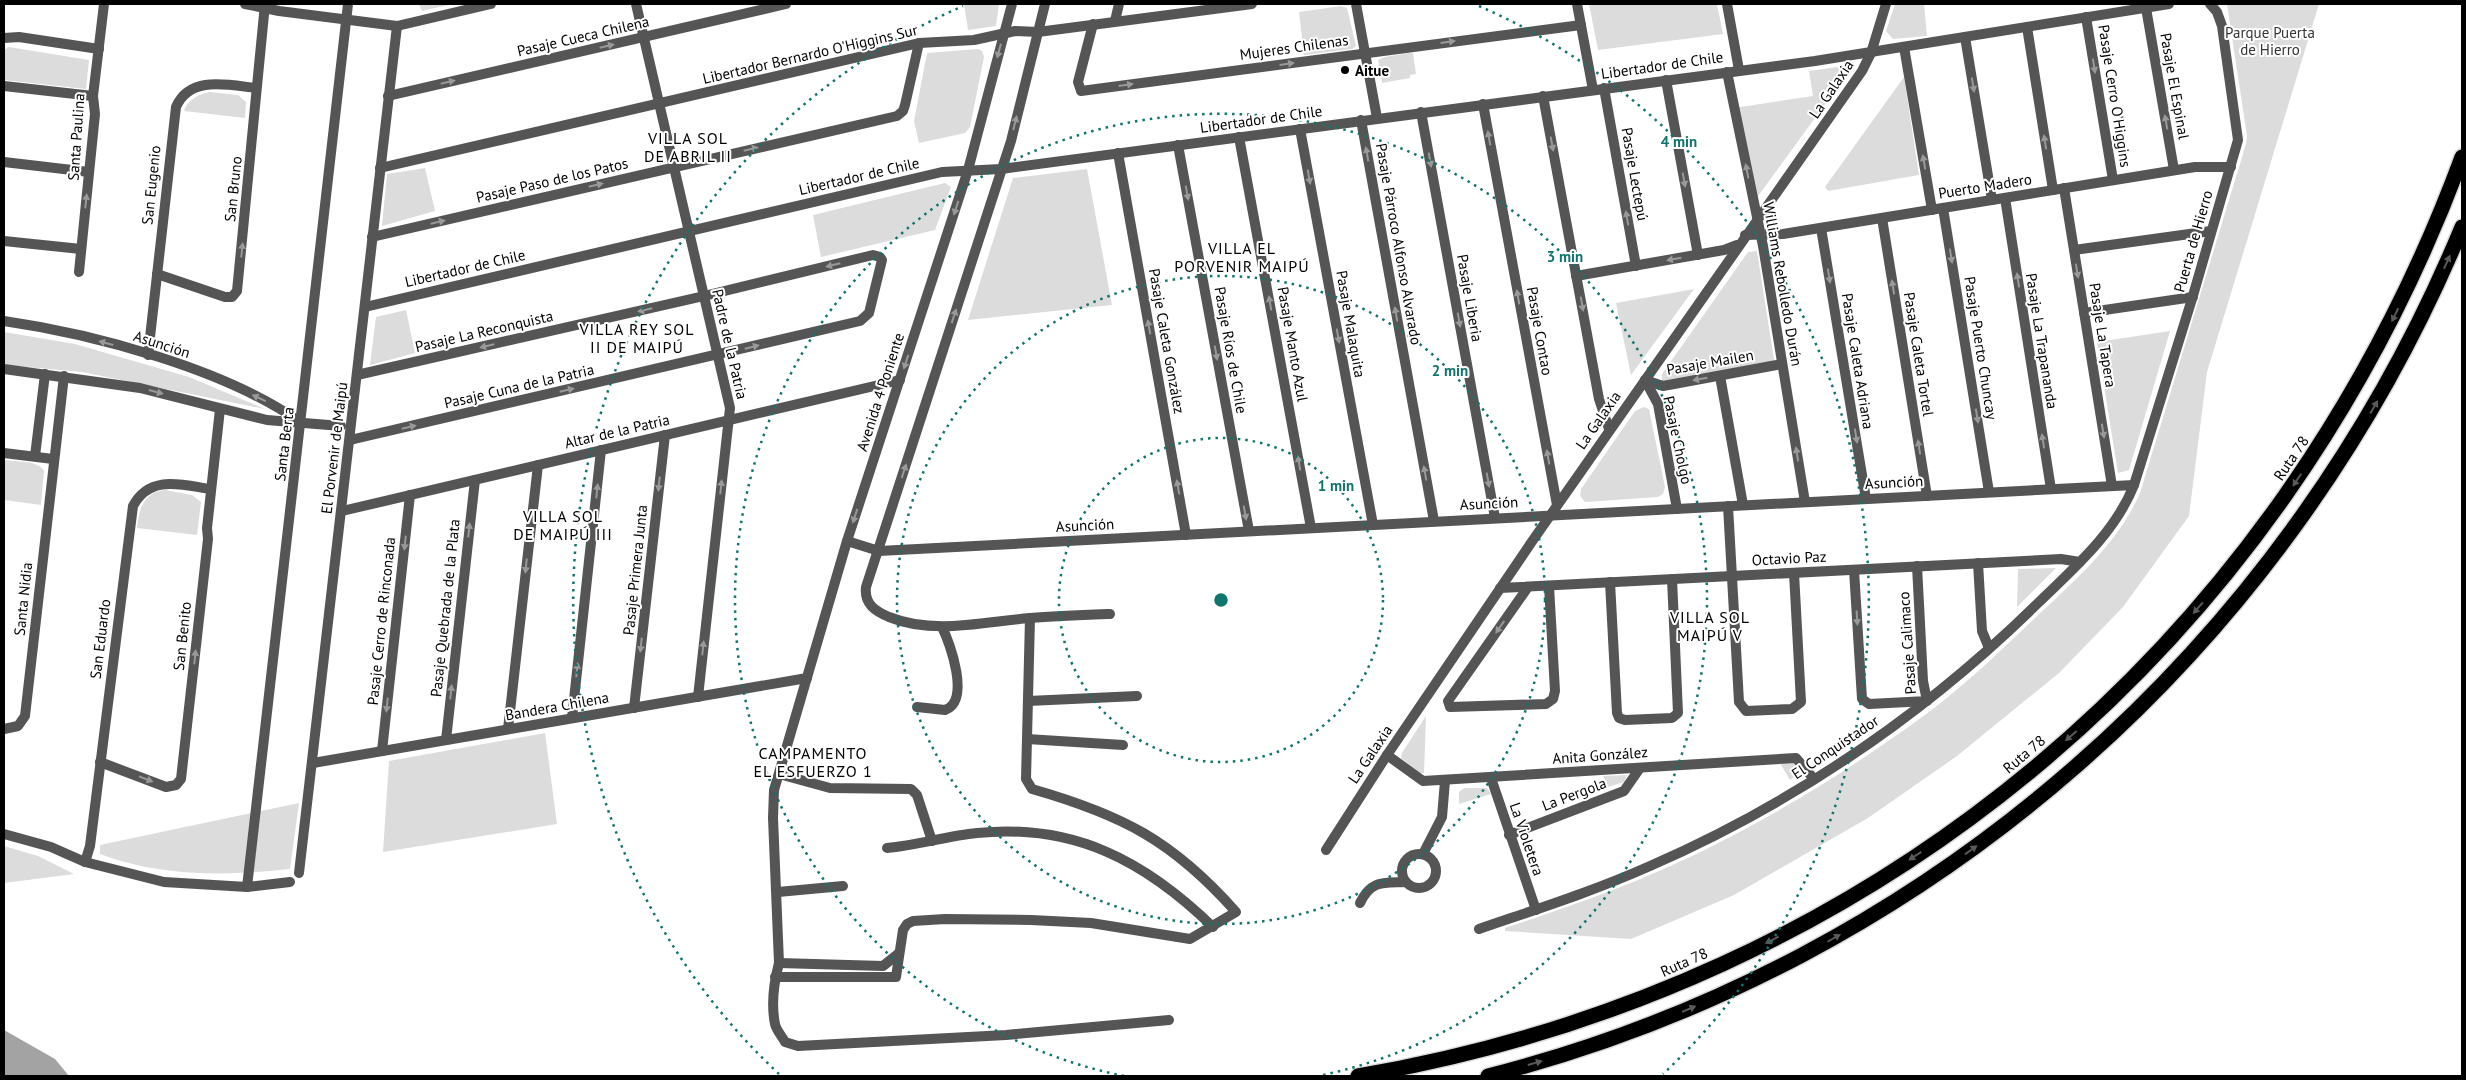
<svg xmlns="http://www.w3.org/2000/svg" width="2466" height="1080" viewBox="0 0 2466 1080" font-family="'PT Sans',sans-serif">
  <rect width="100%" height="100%" fill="#fff"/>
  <g fill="#dcdcdc">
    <path d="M419,4H453L422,11Z"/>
    <path d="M964,4H999L996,26L968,30Z"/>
    <path d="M1589,4H1717L1723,34L1598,50Z"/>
    <path d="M1895,4H1924L1927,36L1893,39L1886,31Z"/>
    <path d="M2227,4H2319L2207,372L2189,516L2123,607L2059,673L1957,756L1868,818L1734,895L1631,939L1505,931V928C1550,913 1594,898 1638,880C1737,839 1831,783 1918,720C1960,690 1997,654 2034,619C2073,582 2118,544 2140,493L2246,144L2247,136Z"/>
    <path d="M1341,6L1347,8L1356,46L1352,49L1304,55L1299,12Z"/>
    <path d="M9,47L89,60L86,89L4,80V50Z"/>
    <path d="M978,49L982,51L984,57L970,127L965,133L919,143L914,121L927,53Z"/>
    <path d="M1409,53H1413L1416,74L1410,75V78L1382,83L1378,60L1385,57Z"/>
    <path d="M1837,67L1843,74L1842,81L1753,203L1734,108L1813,96L1809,71Z"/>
    <path d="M1904,77L1919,175L1828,191L1825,187Z"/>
    <path d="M210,92L238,95L246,102L245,118L184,111C187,100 199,94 210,92Z"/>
    <path d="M425,168L435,211L382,226L387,174Z"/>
    <path d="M1087,169L1112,305L968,320L1013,178Z"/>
    <path d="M945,183L951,187L935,230L821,257L813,215Z"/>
    <path d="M1757,251L1775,366L1671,384L1662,381V374L1748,252Z"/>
    <path d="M1694,289L1631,375L1616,303Z"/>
    <path d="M406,310L415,353L370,365L376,317Z"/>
    <path d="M2170,331L2129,470L2118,473L2097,342Z"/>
    <path d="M4,332L75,344L189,377L265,409L82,372L4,365Z"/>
    <path d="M1644,407L1649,409L1665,487L1663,494L1658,497L1585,502L1580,496L1581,489L1635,411Z"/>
    <path d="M4,460C15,462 39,460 44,471L41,505L4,500Z"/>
    <path d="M165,490L192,495L201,502L197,535L137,528C139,510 143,492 165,490Z"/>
    <path d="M2056,568L2017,607L2018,569Z"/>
    <path d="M1426,716L1424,773H1420L1401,758L1402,753Z"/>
    <path d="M545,733L557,824L383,852L389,761Z"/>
    <path d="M1794,762L1801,773L1790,780L1780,763Z"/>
    <path d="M1627,775L1624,782L1608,787L1603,776Z"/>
    <path d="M1464,788H1487L1491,794L1459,804V792Z"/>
    <path d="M299,803L290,869C227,876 160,877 100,854V845Z"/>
    <path d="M4,846L38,856L74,874L4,883Z"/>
  </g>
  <path fill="#a3a3a3" d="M4,1030L55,1059L69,1076H5Z"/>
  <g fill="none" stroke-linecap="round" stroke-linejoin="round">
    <g stroke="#dbdbdb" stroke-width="18">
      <g id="motorway">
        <path d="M1358,1076C1873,988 2281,647 2462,157"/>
        <path d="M1488,1076C1929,964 2289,646 2462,227"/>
      </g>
    </g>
    <g stroke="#555" stroke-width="10">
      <path d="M245,4L279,11L397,26L491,4"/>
      <path d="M636,4L730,408L698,697"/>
      <path d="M1012,4L968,170L847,541L774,790L773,818L779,963C774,982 771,1004 775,1024C776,1030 782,1036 785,1042L798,1046L1006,1035L1169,1020"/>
      <path d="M1045,4L1011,141L866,587C864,604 875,611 889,617C934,635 983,622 1030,618C1057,616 1084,615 1110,614"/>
      <path d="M1356,4L1377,118"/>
      <path d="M1577,4L1593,90"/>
      <path d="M1727,4L1739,70"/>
      <path d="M2146,8L2174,170"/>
      <path d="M2086,17L2113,180"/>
      <path d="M1115,21L1119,4"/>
      <path d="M1093,24L1078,82L1081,91L1581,25"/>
      <path d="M2027,27L2053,190"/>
      <path d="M1965,37L1992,200"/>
      <path d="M4,38L19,37L99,49"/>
      <path d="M1904,47L1932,210"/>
      <path d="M1727,72L1763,246L1805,502"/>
      <path d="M1666,80L1698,255"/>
      <path d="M4,86L93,96"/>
      <path d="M1604,88L1636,266"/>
      <path d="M388,96L786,4"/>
      <path d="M1543,96L1599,399L1609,429"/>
      <path d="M1483,104L1557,505"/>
      <path d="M1421,112L1495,518"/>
      <path d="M1361,120L1434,521"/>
      <path d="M1300,129L1373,525"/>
      <path d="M1239,137L1311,528"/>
      <path d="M1178,145L1249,531"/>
      <path d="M1118,153L1186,535"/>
      <path d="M4,162L89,172"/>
      <path d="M380,168L919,43L974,40L1015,31L1038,32L1252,4"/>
      <path d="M2064,188L2112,486"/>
      <path d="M2005,198L2051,489"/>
      <path d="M1943,208L1989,492"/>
      <path d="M1882,218L1927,496"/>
      <path d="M1821,228L1866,499"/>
      <path d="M1745,235L1783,234L2195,167H2231"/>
      <path d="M372,237L897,116L903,111L905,105L919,43"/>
      <path d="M4,241L81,249"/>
      <path d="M2074,250L2211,231"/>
      <path d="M79,272L95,114L93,96L104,4"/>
      <path d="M157,274L225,297H232L237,291L265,4"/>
      <path d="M1576,276L1724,250L1737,245"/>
      <path d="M365,307L942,172L1001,169L1815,61L2169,4"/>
      <path d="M2084,313L2193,297"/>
      <path d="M4,321C94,334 225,369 300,422"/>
      <path d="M148,355L176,107C190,75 228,85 256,88"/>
      <path d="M4,369L140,388L267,420L341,426"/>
      <path d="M1720,376L1743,505"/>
      <path d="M1645,380L1663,386L1782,364"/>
      <path d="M1645,380L1658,404L1677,509"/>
      <path d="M350,440L860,321L869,313L882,260L880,257L873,255L704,296L357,375"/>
      <path d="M4,453L53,459"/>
      <path d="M35,456L45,374"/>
      <path d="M1728,506L1739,702L1746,711L1792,709L1801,702L1794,573"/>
      <path d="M342,511L900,380"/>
      <path d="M847,541L879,551L2134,485"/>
      <path d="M1978,563L1982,631L1989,648"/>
      <path d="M1854,570L1862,699L1869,704L1927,701L1923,681L1917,566"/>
      <path d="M1610,582L1617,713L1619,718L1625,720L1672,718L1678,713L1672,579"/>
      <path d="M1528,587L1448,701L1450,707L1546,704L1553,699L1555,691L1549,586"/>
      <path d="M1500,588L2061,559L2080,562"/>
      <path d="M1028,701L1137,696"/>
      <path d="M917,707L945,710C971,701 950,643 942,627"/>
      <path d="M634,708L665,435"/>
      <path d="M572,718L601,450"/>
      <path d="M4,729L18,726L25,716L64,376"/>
      <path d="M508,729L538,465"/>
      <path d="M1027,739L1123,745"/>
      <path d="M446,740L475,480"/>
      <path d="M382,751L410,495"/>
      <path d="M1387,755L1423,781L1796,758L1814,779"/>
      <path d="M100,762L166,787L176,785L181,779L208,539L207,528L220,409"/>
      <path d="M313,763L807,678"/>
      <path d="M779,774L830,788L911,789L917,795L932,841"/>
      <path d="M1491,778L1536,910"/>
      <path d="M4,834L51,847L85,862L164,882L247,887L290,882"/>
      <path d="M1509,835L1624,791L1640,768"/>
      <path d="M887,848C918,845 947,836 977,833C1074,823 1145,861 1213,927"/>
      <path d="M1326,850L1387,755L1533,540L1862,71L1871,53L1886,4"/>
      <path d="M1423,854L1442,817L1445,781"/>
      <circle cx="1419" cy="871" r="17"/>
      <path d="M85,862L90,846L133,506C150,474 182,485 211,489"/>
      <path d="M299,873L397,26"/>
      <path d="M247,887L348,4"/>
      <path d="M778,892L843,886"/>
      <path d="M1360,903C1371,880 1383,883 1405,882"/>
      <path d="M1479,929C1537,909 1594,891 1650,866C1794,803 1926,713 2038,603C2074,568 2115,533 2134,485L2192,299L2238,140L2222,26L2217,12L2210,4"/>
      <path d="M779,963L883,966L898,954"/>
      <path d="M775,977H896L903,930L907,924L913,921L945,919L1031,920L1091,923L1190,939L1236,912C1173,841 1123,815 1032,789L1026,779L1030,618"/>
    </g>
    <use href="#motorway" stroke="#000" stroke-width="15"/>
  </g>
  <defs><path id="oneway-solid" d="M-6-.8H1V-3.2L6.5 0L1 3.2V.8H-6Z" transform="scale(1.25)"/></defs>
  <g fill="#999">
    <use href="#oneway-solid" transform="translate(1448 42) rotate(-8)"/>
    <use href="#oneway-solid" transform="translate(607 46) rotate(-13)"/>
    <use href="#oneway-solid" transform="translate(999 51) rotate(105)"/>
    <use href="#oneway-solid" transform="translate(1287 64) rotate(-8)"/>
    <use href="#oneway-solid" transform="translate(2094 66) rotate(81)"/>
    <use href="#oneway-solid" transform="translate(448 82) rotate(-13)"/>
    <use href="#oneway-solid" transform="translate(1126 85) rotate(-8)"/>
    <use href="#oneway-solid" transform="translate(1973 85) rotate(81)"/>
    <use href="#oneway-solid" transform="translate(2166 122) rotate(-100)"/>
    <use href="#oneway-solid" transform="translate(1015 123) rotate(-76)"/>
    <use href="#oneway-solid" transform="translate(1489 138) rotate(-100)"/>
    <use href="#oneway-solid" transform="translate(2045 142) rotate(-99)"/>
    <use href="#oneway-solid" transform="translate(1552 144) rotate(80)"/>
    <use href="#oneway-solid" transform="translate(751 149) rotate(-13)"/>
    <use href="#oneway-solid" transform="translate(1367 154) rotate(-100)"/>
    <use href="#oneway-solid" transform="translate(1430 160) rotate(80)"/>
    <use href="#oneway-solid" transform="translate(1924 162) rotate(-100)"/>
    <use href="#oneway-solid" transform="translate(1747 171) rotate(-101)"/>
    <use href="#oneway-solid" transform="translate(1309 177) rotate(80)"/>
    <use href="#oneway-solid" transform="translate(1684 180) rotate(80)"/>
    <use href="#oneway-solid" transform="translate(596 185) rotate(-13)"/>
    <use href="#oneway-solid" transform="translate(1187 193) rotate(80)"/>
    <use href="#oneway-solid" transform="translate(86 201) rotate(-84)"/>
    <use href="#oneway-solid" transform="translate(956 208) rotate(108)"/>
    <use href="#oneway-solid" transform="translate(1627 218) rotate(-100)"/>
    <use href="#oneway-solid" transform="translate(438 222) rotate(-13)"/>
    <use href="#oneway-solid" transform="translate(242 250) rotate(-84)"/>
    <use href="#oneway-solid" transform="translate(1951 256) rotate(81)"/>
    <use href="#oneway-solid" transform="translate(1674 259) rotate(170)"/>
    <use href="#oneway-solid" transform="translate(833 265) rotate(166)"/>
    <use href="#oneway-solid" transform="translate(2077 271) rotate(81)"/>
    <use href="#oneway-solid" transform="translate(1829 276) rotate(81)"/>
    <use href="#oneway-solid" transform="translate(2018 280) rotate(-99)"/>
    <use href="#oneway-solid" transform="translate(1893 287) rotate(-99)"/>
    <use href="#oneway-solid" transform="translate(1518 297) rotate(-100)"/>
    <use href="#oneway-solid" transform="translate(1270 303) rotate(-100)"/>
    <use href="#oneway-solid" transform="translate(1582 304) rotate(80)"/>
    <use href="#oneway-solid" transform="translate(645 310) rotate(167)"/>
    <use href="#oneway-solid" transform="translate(1396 314) rotate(-100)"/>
    <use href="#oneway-solid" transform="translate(954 316) rotate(-72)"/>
    <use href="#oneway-solid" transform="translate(1459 320) rotate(80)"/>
    <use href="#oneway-solid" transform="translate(1149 327) rotate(-100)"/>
    <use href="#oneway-solid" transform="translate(1338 336) rotate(80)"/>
    <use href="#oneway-solid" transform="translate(106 343) rotate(-165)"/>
    <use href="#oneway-solid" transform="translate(487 346) rotate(167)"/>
    <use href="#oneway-solid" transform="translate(752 347) rotate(-14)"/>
    <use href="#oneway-solid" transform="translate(1216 353) rotate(80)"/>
    <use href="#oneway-solid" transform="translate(906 362) rotate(108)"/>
    <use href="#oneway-solid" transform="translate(1700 379) rotate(170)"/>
    <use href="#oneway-solid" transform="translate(567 390) rotate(-13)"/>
    <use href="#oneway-solid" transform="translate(156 392) rotate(15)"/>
    <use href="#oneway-solid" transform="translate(259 398) rotate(-155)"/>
    <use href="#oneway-solid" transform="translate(1977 416) rotate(81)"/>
    <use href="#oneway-solid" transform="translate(409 427) rotate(-13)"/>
    <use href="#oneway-solid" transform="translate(2103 431) rotate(81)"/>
    <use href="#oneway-solid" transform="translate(1856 436) rotate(81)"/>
    <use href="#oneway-solid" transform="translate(2043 441) rotate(-99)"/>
    <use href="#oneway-solid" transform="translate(1919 447) rotate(-99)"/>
    <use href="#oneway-solid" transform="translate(1797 454) rotate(-99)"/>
    <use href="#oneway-solid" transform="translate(1548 457) rotate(-100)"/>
    <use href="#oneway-solid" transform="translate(1299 463) rotate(-100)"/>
    <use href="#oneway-solid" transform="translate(904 471) rotate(-72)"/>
    <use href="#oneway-solid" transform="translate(1425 473) rotate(-100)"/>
    <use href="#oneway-solid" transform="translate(1488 480) rotate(80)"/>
    <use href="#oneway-solid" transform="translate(659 484) rotate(96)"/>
    <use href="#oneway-solid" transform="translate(721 487) rotate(-84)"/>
    <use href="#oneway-solid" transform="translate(1178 487) rotate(-100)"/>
    <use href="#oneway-solid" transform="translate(597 491) rotate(-84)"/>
    <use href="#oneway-solid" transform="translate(1245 513) rotate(80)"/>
    <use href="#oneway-solid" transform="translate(855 516) rotate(108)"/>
    <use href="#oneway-solid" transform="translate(469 530) rotate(-84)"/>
    <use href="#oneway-solid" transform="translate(405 543) rotate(96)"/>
    <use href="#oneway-solid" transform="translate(526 566) rotate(96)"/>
    <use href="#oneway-solid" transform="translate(1857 618) rotate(87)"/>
    <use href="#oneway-solid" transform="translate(1500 627) rotate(125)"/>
    <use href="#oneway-solid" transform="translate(641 645) rotate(96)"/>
    <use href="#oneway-solid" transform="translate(703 648) rotate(-84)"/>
    <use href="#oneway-solid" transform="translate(195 657) rotate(-84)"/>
    <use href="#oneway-solid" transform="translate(577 670) rotate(-84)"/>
    <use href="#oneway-solid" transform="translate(451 692) rotate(-84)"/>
    <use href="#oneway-solid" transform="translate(387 705) rotate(96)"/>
    <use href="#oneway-solid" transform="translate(146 779) rotate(21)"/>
  </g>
  <g fill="#595959">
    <use href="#oneway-solid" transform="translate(2447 262) rotate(-66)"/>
    <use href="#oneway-solid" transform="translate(2395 315) rotate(116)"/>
    <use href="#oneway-solid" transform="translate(2374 407) rotate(-60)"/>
    <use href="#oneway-solid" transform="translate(2297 480) rotate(124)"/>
    <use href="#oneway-solid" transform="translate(2198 608) rotate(131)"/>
    <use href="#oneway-solid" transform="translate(2071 736) rotate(139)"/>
    <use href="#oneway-solid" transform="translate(1971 850) rotate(-36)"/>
    <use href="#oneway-solid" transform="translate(1915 856) rotate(147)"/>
    <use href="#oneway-solid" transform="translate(1834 938) rotate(-30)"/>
    <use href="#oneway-solid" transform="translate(1772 940) rotate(153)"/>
    <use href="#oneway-solid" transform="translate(1689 1009) rotate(-23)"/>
    <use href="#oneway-solid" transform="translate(1535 1063) rotate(-16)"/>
  </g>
  <g fill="none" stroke="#0f766e" stroke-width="2.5" stroke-dasharray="2.5 5">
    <circle cx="1221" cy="600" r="162"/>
    <circle cx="1221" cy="600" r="324"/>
    <path d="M1124 1076A486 486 0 1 1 1318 1076"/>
    <path d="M779 1074A648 648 0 0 1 963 6M1479 6A648 648 0 0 1 1663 1074"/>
  </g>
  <circle fill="#000" stroke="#fff" stroke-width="2" cx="1345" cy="70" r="5"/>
  <g text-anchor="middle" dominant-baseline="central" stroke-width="4" stroke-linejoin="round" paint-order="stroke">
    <g font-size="15" fill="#333" stroke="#fff">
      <text x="2270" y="32">Parque Puerta<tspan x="2270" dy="17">de Hierro</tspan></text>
    </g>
    <g font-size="15" fill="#000" stroke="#fff">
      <text transform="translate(583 36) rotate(-13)">Pasaje Cueca Chilena</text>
      <text transform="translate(1294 47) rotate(-8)">Mujeres Chilenas</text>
      <text transform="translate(810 54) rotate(-13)">Libertador Bernardo O'Higgins Sur</text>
      <text transform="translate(1662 65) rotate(-8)">Libertador de Chile</text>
      <text transform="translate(2175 86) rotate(80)">Pasaje El Espinal</text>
      <text transform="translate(1831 89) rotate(-56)">La Galaxia</text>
      <text transform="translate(2115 96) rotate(81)">Pasaje Cerro O'Higgins</text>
      <text transform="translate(1261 119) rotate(-8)">Libertador de Chile</text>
      <text transform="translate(76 137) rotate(-86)">Santa Paulina</text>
      <text transform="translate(1635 174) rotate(80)">Pasaje Lectepú</text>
      <text transform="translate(859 176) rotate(-13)">Libertador de Chile</text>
      <text transform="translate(552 180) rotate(-13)">Pasaje Paso de los Patos</text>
      <text transform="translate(151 185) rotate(-84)">San Eugenio</text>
      <text transform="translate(1985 186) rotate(-9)">Puerto Madero</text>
      <text transform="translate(233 189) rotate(-84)">San Bruno</text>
      <text transform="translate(2193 241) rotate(-74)">Puerta de Hierro</text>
      <text transform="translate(1399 244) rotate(80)">Pasaje Párroco Alfonso Alvarado</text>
      <text transform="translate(465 268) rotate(-13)">Libertador de Chile</text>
      <text transform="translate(1783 284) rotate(80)">Williams Rebolledo Durán</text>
      <text transform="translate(1470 298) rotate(80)">Pasaje Liberia</text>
      <text transform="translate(1351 324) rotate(80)">Pasaje Malaquita</text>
      <text transform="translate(484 331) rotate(-13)">Pasaje La Reconquista</text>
      <text transform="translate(1540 331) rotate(80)">Pasaje Contao</text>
      <text transform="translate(2103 335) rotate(81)">Pasaje La Tapera</text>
      <text transform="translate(1167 341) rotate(80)">Pasaje Caleta González</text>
      <text transform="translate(2042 341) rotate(81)">Pasaje La Trapananda</text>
      <text transform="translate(162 344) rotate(18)">Asunción</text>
      <text transform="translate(730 344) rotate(77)">Padre de la Patria</text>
      <text transform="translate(1293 344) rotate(80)">Pasaje Manto Azul</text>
      <text transform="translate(1981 348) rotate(81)">Pasaje Puerto Chuncay</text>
      <text transform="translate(1231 350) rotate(80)">Pasaje Ríos de Chile</text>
      <text transform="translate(1919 354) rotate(81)">Pasaje Caleta Tortel</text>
      <text transform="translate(1858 361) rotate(81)">Pasaje Caleta Adriana</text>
      <text transform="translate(1710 362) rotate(-10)">Pasaje Mailen</text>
      <text transform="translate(519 386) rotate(-13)">Pasaje Cuna de la Patria</text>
      <text transform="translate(880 392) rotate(-72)">Avenida 4 Poniente</text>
      <text transform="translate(1598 420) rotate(-55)">La Galaxia</text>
      <text transform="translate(617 431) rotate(-13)">Altar de la Patria</text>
      <text transform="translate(1678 440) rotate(78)">Pasaje Cholgo</text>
      <text transform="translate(284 444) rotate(-83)">Santa Berta</text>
      <text transform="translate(334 448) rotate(-83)">El Porvenir de Maipú</text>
      <text transform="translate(2291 458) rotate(-56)">Ruta 78</text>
      <text transform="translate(1894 482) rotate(-3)">Asunción</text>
      <text transform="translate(1489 503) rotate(-3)">Asunción</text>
      <text transform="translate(1085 525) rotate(-3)">Asunción</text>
      <text transform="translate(1789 558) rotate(-3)">Octavio Paz</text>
      <text transform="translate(635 570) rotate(-84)">Pasaje Primera Junta</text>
      <text transform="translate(23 599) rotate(-84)">Santa Nidia</text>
      <text transform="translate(445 608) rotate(-84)">Pasaje Quebrada de la Plata</text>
      <text transform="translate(381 621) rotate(-84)">Pasaje Cerro de Rinconada</text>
      <text transform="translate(182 636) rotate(-84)">San Benito</text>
      <text transform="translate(100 639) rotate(-83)">San Eduardo</text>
      <text transform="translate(1907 643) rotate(-94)">Pasaje Calimaco</text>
      <text transform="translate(557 706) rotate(-10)">Bandera Chilena</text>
      <text transform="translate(1835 747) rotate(-34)">El Conquistador</text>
      <text transform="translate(1370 754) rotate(-56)">La Galaxia</text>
      <text transform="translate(2024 754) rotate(-40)">Ruta 78</text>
      <text transform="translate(1600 755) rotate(-4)">Anita González</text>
      <text transform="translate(1574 794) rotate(-21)">La Pergola</text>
      <text transform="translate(1527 839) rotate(71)">La Violetera</text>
      <text transform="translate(1684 962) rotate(-24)">Ruta 78</text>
    </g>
    <g font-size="15" font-weight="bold" fill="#000" stroke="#fff" text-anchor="start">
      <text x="1355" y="70">Aitue</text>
    </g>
    <g font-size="16" letter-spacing="1" fill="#000" stroke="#fff">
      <text x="688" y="138">VILLA SOL<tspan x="688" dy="18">DE ABRIL II</tspan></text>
      <text x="1242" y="248">VILLA EL<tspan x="1242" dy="18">PORVENIR MAIPÚ</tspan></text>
      <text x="637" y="329">VILLA REY SOL<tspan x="637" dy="18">II DE MAIPÚ</tspan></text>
      <text x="563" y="516">VILLA SOL<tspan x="563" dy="18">DE MAIPÚ III</tspan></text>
      <text x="1710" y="617">VILLA SOL<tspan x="1710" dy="18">MAIPÚ V</tspan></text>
      <text x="813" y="753">CAMPAMENTO<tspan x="813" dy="18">EL ESFUERZO 1</tspan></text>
    </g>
  </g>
  <circle cx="1221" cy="600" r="8" fill="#0f766e" stroke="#fff" stroke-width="2.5"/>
  <g font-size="15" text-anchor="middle" font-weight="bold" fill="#0f766e" stroke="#fff" stroke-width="4" stroke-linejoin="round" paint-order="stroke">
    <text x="1679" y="147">4 min</text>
    <text x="1565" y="262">3 min</text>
    <text x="1450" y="376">2 min</text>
    <text x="1336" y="491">1 min</text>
  </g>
  <rect width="2466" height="1080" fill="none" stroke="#000000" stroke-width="10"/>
</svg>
